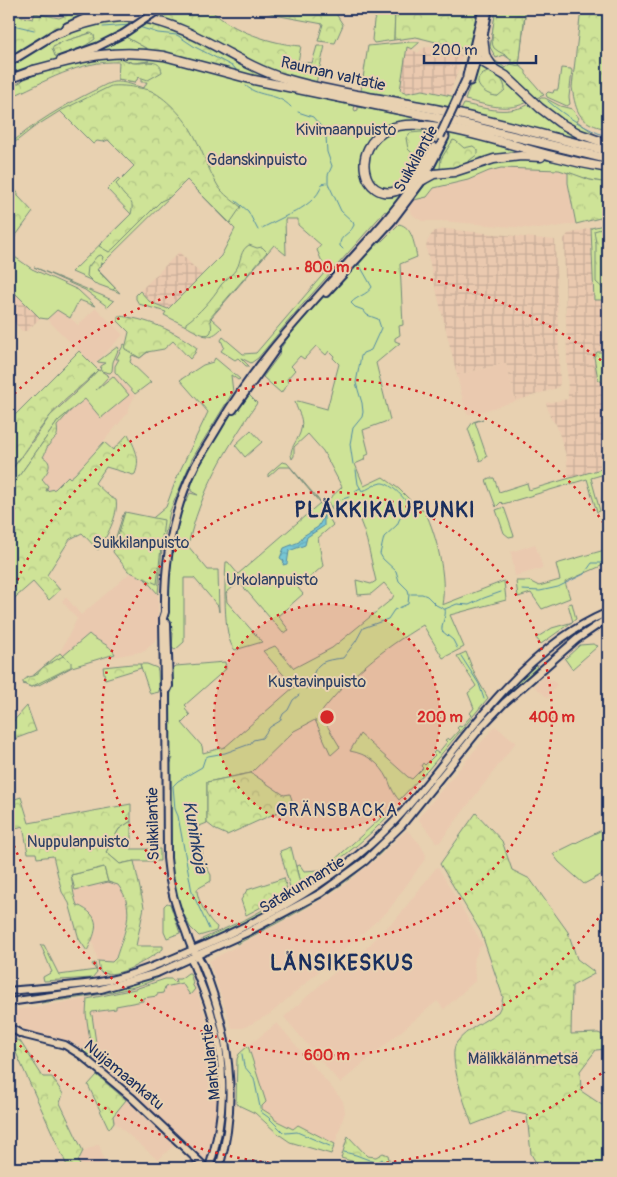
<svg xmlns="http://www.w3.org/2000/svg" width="617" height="1177" viewBox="0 0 617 1177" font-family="Pangolin,sans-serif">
  <defs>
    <pattern id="industrial-grid" width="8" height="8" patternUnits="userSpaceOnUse" patternTransform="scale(1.25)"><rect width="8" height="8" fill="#eac9af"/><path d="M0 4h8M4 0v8" fill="none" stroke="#c8ad99"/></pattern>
    <pattern id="forest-crowns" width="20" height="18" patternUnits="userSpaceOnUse" patternTransform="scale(1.25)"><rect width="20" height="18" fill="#cee397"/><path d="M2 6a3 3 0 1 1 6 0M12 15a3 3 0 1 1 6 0" fill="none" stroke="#b0c385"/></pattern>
    <pattern id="water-waves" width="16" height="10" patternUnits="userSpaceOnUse" patternTransform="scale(1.25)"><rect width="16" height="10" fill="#77c6d4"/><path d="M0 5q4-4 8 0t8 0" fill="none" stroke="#66aab8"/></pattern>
  </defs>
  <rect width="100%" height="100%" fill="#e8d1b1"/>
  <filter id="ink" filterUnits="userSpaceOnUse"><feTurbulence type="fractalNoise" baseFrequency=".02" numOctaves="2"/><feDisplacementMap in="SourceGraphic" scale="10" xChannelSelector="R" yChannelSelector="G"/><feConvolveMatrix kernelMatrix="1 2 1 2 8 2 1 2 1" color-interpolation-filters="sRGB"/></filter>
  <g filter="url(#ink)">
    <g fill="#eac9af">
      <path d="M501,168H541L568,172V184L576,224L538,229L441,221H422L414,216L410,211V206L414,200L427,197L434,188L468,180L489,171Z"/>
      <path d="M96,308L123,335L93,365L47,319L57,310L66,314L78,325Z"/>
      <path d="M506,363L516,401L473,414H468L465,410L457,375Z"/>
      <path d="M114,375L135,396L130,405L127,414L75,474L55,489L46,492L48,487L42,479L47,472L50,465L48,460L43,458L47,447L57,436L59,433L57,426L71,410Z"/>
      <path d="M535,544L543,568L515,576L511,552Z"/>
      <path d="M136,568L158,594V637L145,651L86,662L72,667L60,653L77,619L62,601L66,597L81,615Z"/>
      <path d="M545,676L557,684L548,698L534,686Z"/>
      <path d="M495,726L516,742L439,843L436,842L419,820V817Z"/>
      <path d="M407,830L420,844L426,855L425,859L388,911L270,1014L243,1028H232L209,961L308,908L339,889L380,856Z"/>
      <path d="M104,867L125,893L129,904L128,917L115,959L112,962L98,961L92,940L97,930L86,909L77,905L73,894L75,890Z"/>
      <path d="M438,867L483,945L479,948L474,960L475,981L444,1009L437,1001L340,1083L284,1017L336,971L346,965L370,945L376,937L397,918L436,868Z"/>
      <path d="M188,973H190L205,1015L220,1080L219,1112L211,1156L206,1159L201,1156L148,1108L134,1092L112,1077L88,1056L89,1054L74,1044L58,1038L27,1031L21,1027L15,1021V1010L94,998L135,989L165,979H180Z"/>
      <path d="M277,1023L343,1101L345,1112L335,1144L298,1125L293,1129L275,1120L273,1116L262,1109V1106L266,1102L248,1046Z"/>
      <path d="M126,1100L170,1141L173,1146L158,1160L114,1122L113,1117Z"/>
      <path d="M99,1144L106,1168H81L78,1162L83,1151Z"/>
    </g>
    <g fill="url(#industrial-grid)">
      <path d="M432,46L462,55L457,74L449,95L423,90L407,93L401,91L399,89L407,47L418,53L423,48Z"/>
      <path d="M591,228L594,299L605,300L606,352H608V467L569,479L566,455L556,424L551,419L546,403L568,399L564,239L568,234Z"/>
      <path d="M445,229L555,240L560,384L557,388L516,401L506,363L457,375L426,248L427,242L431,235L435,231Z"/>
      <path d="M179,252L202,275L168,309L150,302L140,291Z"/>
      <path d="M9,287L40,318L27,331H22L9,317Z"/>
    </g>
    <g fill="#cee397" stroke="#74897a" fill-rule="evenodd">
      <path d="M380,9H395L394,40L374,43L372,40L374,21Z"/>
      <path d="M491,9H494C491,22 483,46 492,58C496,62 501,64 505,68L511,64L518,65L504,55L496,58L490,47L496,9H526L519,65L526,71V74L544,95L534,99L512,77L489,59L486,36Z"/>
      <path d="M142,20L111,38L82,51L9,76V64L52,38L104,21ZM90,33L92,41L63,56H55L53,46L57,44Z"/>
      <path d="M124,36L153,52L118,50L86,55Z"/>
      <path d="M410,42H420L412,49L407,47L400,90L407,93L423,90L456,97L451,109L397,96L361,91L368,46Z"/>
      <path d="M122,56L161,59L269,87L355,106L354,109L355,111L358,110V107L443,123L442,126L383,130L362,164L380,192L409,186L388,213L385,211L296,312L258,358L251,363L241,358L249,366H246L238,358L235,360L221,351L224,347L221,340L223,337L243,354L256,353L326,271L317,250L321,245L298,225V219H285L286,255L274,245L211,318L222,328C216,334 211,338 203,335L208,334L185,325L186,326L164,315L166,312L139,304L136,299V295L140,291L150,302L168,309L221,256L235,229L187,180L97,269L120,293L72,272L131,214L107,189L118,178L120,180L134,166L103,135L93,144L60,111L33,128L9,147V145C34,123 63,106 93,91C100,88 107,83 114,82C124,81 135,86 144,88L147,82H141V77H139L135,82L118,79L132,64L149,61L134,63L122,59Z"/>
      <path d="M477,66C493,64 519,91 530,101C507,113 489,105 465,100ZM485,72C494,71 503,79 505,88L498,96L490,95Z"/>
      <path d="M561,68L571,69L572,71L569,97L570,104L567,106L547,97L546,94L548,92L553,93L554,90H558Z"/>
      <path d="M541,98H545L560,106L572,109L579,118L577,121L599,137L608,138V142L567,125L536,101Z"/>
      <path d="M532,103L608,148L460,112L464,104C489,109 507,116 532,103Z"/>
      <path d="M406,127L440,130L417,171L402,186L389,190L377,186L369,176L367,155L383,134Z"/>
      <path d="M449,132L535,153L441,171L432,167Z"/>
      <path d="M537,158L608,172V183L590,180L559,170L501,168L489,171L468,180L434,188L427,197L414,200L429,179L494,161Z"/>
      <path d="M399,224C413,227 414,245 417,257L400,264L403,325L399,326L400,335L395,338V341L400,343L376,363L390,420L363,430L369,454L365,456L364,460L355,464L364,486L383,477L399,489L419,509L425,511C437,537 447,577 442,605L504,581L506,600L450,615L464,647L443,658L423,625C380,651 351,674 320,714L340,747L331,755L315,720L294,731L251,773L207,782V823L197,827C193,842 205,843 202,859L211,875V881L197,889C196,898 209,922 217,927L216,931L199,936L190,927L175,896L170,865V765L173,758L169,762L170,738L169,728L172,670L176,666L225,662L226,669L185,705L187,707L185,709L190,715L182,723L202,746L203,753L225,747L294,687L263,651L275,646L294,668L332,648L392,599L394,595L384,583L371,594L358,595L356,580L371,584L376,581C370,558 366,522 350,504L333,510L327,501L342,487L323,451L308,434L294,447V456L292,459C288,449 297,442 300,433C305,418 298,414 295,402L298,401L327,409L339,364L333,358L334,356L329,351L326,355L316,346L304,359L300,356L291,366L295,370L287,379L288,383L281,393L263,377L280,354L278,352L299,322L370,248L380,240L382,241Z"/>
      <path d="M608,224V352H606L605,300H594L591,228Z"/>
      <path d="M9,253L32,269L78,290L95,306L79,300L70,318L57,310L47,319L40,318L9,287Z"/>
      <path d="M34,267L103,296L114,301L108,307L85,290Z"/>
      <path d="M161,342C154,349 147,352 140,358L132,355L130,362L151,382L135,394L115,372V366L119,359H116L124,344L126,345L125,349Z"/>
      <path d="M117,347L119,348L113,362L112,371L110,373L101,371L109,376L96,390L113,376L129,395L101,418L85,399L58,421L9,490V473L26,451L50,416L87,382L98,370L100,371L101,366L106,363L97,362Z"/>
      <path d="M215,358L240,379L238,380L231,375L233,392L192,459L170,511L162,548L158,594L114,543L123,515L148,522L166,507L177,477L208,412L180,380L203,365L213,362Z"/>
      <path d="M246,392L257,403C226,450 200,491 188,546L208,570H218L219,612L218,606L194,578H184V642L175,650L172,648L173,633L171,632L168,612V563L181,508L184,502H186L190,493L198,495L191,491C192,462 229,418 246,392Z"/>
      <path d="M483,419L475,422L487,457L480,461L468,429L473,422Z"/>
      <path d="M251,430L262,442L245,457L235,445Z"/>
      <path d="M282,462L287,463L318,499L333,525L318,538L323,566L298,588L303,594L278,616L289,630L283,633L239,582L226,593L227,602L262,642L235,650C222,639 225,575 226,562H228L238,574L320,503L290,467H279L268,477V474Z"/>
      <path d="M608,467V473L591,478L600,511L597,512L587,479L503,504L501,502L496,507L486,480L489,478H494L499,492L527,483L529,490Z"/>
      <path d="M504,507L514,536L509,537L504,533L496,510Z"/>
      <path d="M608,549V563L565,582L570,598L542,609L531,593L518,597L516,581H529L539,586L560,580L556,564Z"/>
      <path d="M572,603L576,619L541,644L536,638L552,628L573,622L568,604Z"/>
      <path d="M89,634C97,642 109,643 115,654L72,667L39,685L31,687L23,684L60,653L63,656Z"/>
      <path d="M593,644L598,646L572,669L565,659L580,645Z"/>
      <path d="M466,652L475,675L488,698L428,770L399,800C393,793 391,787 388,779C380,763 367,754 350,751L360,734L408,777L412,779L423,768L421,766L423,763L425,765L435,755L433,753L435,751L438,753L447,742L445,740L448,738L450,740L459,730L457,728L459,726L461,727L472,715L470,713L474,708L468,693L476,686L457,656Z"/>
      <path d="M140,664H147L157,668L158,671L159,692L150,694Z"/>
      <path d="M535,664L537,667L514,689L411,812L409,811C418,800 426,788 435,777C466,737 498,699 535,664Z"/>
      <path d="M391,809L393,811C363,843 329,869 292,892L300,883L296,866L300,865L304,871L320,870L333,861Z"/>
      <path d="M131,821V849H160V861H134L120,864L106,852L119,829Z"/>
      <path d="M398,821L400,822L362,860L317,892L297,903L296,901Z"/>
      <path d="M608,827V871L584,884L559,862L553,854Z"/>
      <path d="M386,847C383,852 375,858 370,862C331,897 283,920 237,944L236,942L243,937L350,877Z"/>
      <path d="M104,867L108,882L75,890L71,875Z"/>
      <path d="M288,896V900L248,921L203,943L202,939L246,919Z"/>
      <path d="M167,903L170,904L180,933L167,938L164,931V906Z"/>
      <path d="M40,945H44L59,975L96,970L92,964L95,963L97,972L92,978L44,981L43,977L52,972C49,966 43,948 40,945Z"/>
      <path d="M165,973C146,991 69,999 41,1003L49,1000L114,989Z"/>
      <path d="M188,973H190L193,983L192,984L195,989L190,995L182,983L165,987L163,993L157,994V996L143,998V1001L116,1006V1009L92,1012L91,1014L92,1015L97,1050H92L93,1061L88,1056L89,1055L82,1050L91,1047L86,1014L87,999L135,989L165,979H172L173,981L176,982L175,979H180Z"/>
      <path d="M248,1046L266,1102L262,1106V1109L273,1116L275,1120L293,1129L298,1125L335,1144L331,1154L290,1142L277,1133L255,1113L236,1104L237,1059L239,1054Z"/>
    </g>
    <g fill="url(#forest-crowns)" stroke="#74897a">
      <path d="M83,9H89L90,12L63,25L9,58V17L13,15L33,19L35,13L59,18Z"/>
      <path d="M165,9H213L212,11C232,31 273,44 301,46L298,62L312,63L317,46H325L316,83L278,73L154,18Z"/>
      <path d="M258,9H333L343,25L335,43L318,41L323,24L280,16Z"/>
      <path d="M395,9H481L472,47L469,49H464L416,37L394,40Z"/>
      <path d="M496,9H524L525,13L519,66L511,64V59C506,54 499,53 494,48C489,42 495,17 496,9Z"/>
      <path d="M581,9H608V129C580,124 576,114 572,87Z"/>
      <path d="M146,22L166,26L302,89L153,52L124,36Z"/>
      <path d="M91,33L94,35L95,39C86,46 67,57 55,56L52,48L62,42Z"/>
      <path d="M122,56V59C126,60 130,63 134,63C144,64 160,57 162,72L148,80L139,77L135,82L118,79L119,62C80,60 44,82 9,98V89L22,81L28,75L86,60Z"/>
      <path d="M488,72C497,73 505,81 505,90L498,96C483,96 467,79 488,72Z"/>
      <path d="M111,86C123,85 134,87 145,89C160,91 184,117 191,130C202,148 207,168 218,186C224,195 232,200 241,207L230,223L187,180L170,197L161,201L113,249L109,252L99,246L131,214C134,202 131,202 124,195C121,192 119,187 116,184L134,166L108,140L103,142L97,141L93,144L60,111Z"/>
      <path d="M421,132L428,133L433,139L423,154L415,156L408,149L406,138L410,133Z"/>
      <path d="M453,140L456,141L464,148L473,146L478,150V154L466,163L446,171L440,168L441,159Z"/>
      <path d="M568,172L590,180L608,183V216L576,224L568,183Z"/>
      <path d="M9,183L18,193V196L33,212L12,241L9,238Z"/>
      <path d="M608,227V387L598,379L594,357L597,352H606L605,299L608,293L596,282V243L594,231Z"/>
      <path d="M249,245L257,248L262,247L267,252L210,318C217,344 199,334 186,326V323C199,314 212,299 221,285C226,279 233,274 237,268C241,261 240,250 249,245Z"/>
      <path d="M101,255L103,257L100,266L97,270L115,288L113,290L94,283L87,276L88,267L97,256Z"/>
      <path d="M118,316C146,318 175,331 197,348L195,353L190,359L173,341L164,349L147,352L140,358L125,349L129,332L118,321Z"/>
      <path d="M79,351L98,370C83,386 64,399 50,416C35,434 23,455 9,473V421Z"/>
      <path d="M71,410L57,426C59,439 55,436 48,446C45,450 46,453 43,457C54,463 48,472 42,479L48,486L46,491L55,489L68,476L70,478L75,474L104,442L113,450L128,434C135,448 141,459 135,474L133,475L106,467L95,483L110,497L116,500C119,515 106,538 98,550L82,533L70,539L47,575L60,590L49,600L33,582L9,603V490L58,421Z"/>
      <path d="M125,512L164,520L157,584L128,571L113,552Z"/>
      <path d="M63,656L71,662V667L31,687L23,683V681L28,677L36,675L43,667Z"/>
      <path d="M132,664H140L141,668L105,679L103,667Z"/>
      <path d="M27,706L36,731L9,741V726Z"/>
      <path d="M251,773L284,795L290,794L292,800L289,807L227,835L216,830L207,823V782Z"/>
      <path d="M21,797L29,823L131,804V821L119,829L106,852L120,864L134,861L144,907L136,946H163V949C148,959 118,980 100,972L98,961L112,962L116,958C124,932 137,910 118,885L108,882L104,867L71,875C73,885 73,895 77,905C103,916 97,930 87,951L79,939L69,903L62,892L53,856L37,858L36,853H28L23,826L9,830V801Z"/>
      <path d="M476,813L502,841L512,870L530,879L568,932L577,959L593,971L594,974L572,986L571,1034L598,1033L608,1037V1049L596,1050L580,1071L581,1091L608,1109V1168H539L531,1154L527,1115L508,1111L472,1125C467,1109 446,1056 457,1042C467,1029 484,1022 498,1012L501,1006L503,997L481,932L440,864Z"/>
      <path d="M291,847L300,883L291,891L280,851Z"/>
      <path d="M284,878L288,893L246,915L241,900L247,890Z"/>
      <path d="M9,1038L20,1041L43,1077H52L63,1094L60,1103L83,1151L78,1161L81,1168H68L13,1046H9Z"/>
      <path d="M97,1075L126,1100L113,1116L114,1122L109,1129L88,1085Z"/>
      <path d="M348,1136L367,1156L376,1157L383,1153L388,1155L390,1164L388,1168H376L341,1158Z"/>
    </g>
    <path fill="url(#water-waves)" stroke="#528aa5" d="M324,513V526L307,537L305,545L289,551L287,564L283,565L284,561L280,558L284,548L299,542L303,536L318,527L322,520Z"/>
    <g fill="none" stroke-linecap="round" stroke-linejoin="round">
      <g stroke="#528aa5" stroke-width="1">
        <path d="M9,24L34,30"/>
        <path d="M103,27L130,25"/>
        <path d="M139,27L158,33L177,35L195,47L234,67L236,70"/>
        <path d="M246,86C260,98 277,92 291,107"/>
        <path d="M548,101C566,117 586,129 608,137"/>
        <path d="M298,112L313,117L322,128L326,136L327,152L332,166L328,175V183L341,211L353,222L354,225C350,235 339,235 340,246L343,249"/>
        <path d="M236,201L248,211L258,230"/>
        <path d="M291,214C303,208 319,198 322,184L326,183"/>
        <path d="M262,228L288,215"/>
        <path d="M353,464L350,444L353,428L362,417L363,412L362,403L356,383L361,356L363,353L371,350L381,328L378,319L367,315L363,310L355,307L351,303C357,296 367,295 372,287L359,264"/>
        <path d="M355,491L360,488"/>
        <path d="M332,506L340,500L349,497"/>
        <path d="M522,590L540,591L558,587L584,574L592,563H601L608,559"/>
        <path d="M411,594H422L427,596L436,605L444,609"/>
        <path d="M445,609L457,604L469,605L484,598L501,592"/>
        <path d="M445,609C447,616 441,623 442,631L453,640L457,648"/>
        <path d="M461,656L479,684L484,699"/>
        <path d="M306,689C314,680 312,665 326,661C332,659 337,659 343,658L356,641L363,628L388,619L394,610L408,604L409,594L408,590L399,581L396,571L383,559L380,554L384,537L397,525L400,518L410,510C409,501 390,482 381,483C374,484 368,490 362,491L358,484L356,470"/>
        <path d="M209,929L192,892L178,816L175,809L173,786L178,781L202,767L205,758L208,756L225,753L250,744L253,740L262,738L270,727L280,721L283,714L288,710L293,700L299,695"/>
        <path d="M242,1054L244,1066L254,1078L261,1112L268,1117L283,1132L286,1133L297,1132L332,1147"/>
        <path d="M344,1152L356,1155L377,1163L382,1159L385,1162L383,1168"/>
      </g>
      <g stroke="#1b2f5e" stroke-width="10">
        <g id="secondary">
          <path d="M95,48L123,34"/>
          <path d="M326,293L392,221L423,180"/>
          <path d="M233,410L276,349"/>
          <path d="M166,692L169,686L167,623"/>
          <path d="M191,958C198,978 207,997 212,1016C227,1066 225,1119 209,1168"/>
          <path d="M9,991C43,987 77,987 110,980C137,974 163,963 188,952C267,919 345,877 402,813C454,754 498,684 562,638C577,627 592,619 608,612"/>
          <path d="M9,1002L101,989L157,973L246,933L321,893L365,861L401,826L482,726L504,703L577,639L608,618"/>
          <path d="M9,1027L21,1034L65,1045L81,1055L131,1097L206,1168"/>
          <path d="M219,1168C239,1101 229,1030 203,966C200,959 197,955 193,950C190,945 188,938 186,932C175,908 169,885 167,858L166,692L164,688L163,618L165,612C164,561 172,512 195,466C203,451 212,438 220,424C255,364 298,319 344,267C369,239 396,211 416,180"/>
        </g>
      </g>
      <g stroke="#1b2f5e" stroke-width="11">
        <g id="primary">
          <path d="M467,76L483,9"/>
          <path d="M470,81L483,36L488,9"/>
          <path d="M418,176L434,147"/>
          <path d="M423,180L445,137"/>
        </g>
      </g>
      <g stroke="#1b2f5e" stroke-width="11">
        <g id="trunk">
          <path d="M67,27L106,9"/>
          <path d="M61,60L95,48"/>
          <path d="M9,62L58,32"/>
          <path d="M9,79L34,70"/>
        </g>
      </g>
      <g stroke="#1b2f5e" stroke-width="11">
        <g id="motorway">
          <path d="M53,35C81,24 110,14 141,18C193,25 234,63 283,78C333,93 385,99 435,109C493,121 551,137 608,151"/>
          <path d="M483,36L485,55L493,67"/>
          <path d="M477,59L506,76L540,108L560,123L580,134L608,144"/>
          <path d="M30,71C80,58 112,48 164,56L254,80L434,117L608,159"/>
          <path d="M418,176C411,182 404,189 396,191C364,202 348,148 389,129C422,113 516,147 552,156C571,161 590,165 608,168"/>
          <path d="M423,180L434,174L454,172L494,159L521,156L541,157"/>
        </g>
      </g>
      <use href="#secondary" stroke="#e8d1b1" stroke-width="6"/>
      <use href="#primary" stroke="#e8d1b1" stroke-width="7"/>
      <use href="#trunk" stroke="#e8d1b1" stroke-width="7"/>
      <use href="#motorway" stroke="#e8d1b1" stroke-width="8"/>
      <g stroke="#1b2f5e" stroke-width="10" stroke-linecap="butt">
        <path id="secondary-bridge" d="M123,34L160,9"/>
      </g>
      <g stroke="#1b2f5e" stroke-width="11" stroke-linecap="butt">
        <path id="primary-bridge" d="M440,136L466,80"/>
      </g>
      <use href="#secondary-bridge" stroke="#e8d1b1" stroke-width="6"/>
      <use href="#primary-bridge" stroke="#e8d1b1" stroke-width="7"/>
    </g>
  </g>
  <circle cx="327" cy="717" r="113" fill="#d62828" fill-opacity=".12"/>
  <g fill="none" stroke="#d62828" stroke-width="2.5" stroke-dasharray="2.5 5">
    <circle cx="327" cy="717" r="113"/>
    <circle cx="327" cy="717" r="225"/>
    <path d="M607 906A338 338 0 0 1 9 833M9 601A338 338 0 0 1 607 528"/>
    <path d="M607 1069A450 450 0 0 1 9 1035M9 399A450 450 0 0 1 607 365"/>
  </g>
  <g text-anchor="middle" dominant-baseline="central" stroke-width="4" stroke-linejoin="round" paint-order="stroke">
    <g font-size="16" fill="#1b2f5e" stroke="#e8d1b1">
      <text transform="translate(333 74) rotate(13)">Rauman valtatie</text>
      <text transform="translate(416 159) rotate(-61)">Suikkilantie</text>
      <text transform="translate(153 824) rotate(-91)">Suikkilantie</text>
      <text transform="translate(302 885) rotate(-31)">Satakunnantie</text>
      <text transform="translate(211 1062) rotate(-96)">Markulantie</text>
      <text transform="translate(124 1075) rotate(40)">Nuijamaankatu</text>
    </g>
    <g font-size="16" fill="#2d4164" stroke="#e8d1b1">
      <text x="346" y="130">Kivimaanpuisto</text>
      <text x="257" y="160">Gdanskinpuisto</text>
      <text x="141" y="543">Suikkilanpuisto</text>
      <text x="272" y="580">Urkolanpuisto</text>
      <text x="317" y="682">Kustavinpuisto</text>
      <text x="78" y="842">Nuppulanpuisto</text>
      <text x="523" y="1059">Mälikkälänmetsä</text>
    </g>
    <g font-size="18" letter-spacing="1" fill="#1b2f5e" stroke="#e8d1b1">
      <text x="337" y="810">GRÄNSBACKA</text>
    </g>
    <g font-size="18" font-style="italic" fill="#243e6a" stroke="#e8d1b1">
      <text transform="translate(195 837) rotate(80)">Kuninkoja</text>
    </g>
    <g font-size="21" font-weight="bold" letter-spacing="1" fill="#1b2f5e" stroke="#e8d1b1">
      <text x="385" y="510">PLÄKKIKAUPUNKI</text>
      <text x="342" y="963">LÄNSIKESKUS</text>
    </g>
  </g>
  <circle cx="327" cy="717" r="8" fill="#d62828" stroke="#e8d1b1" stroke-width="2.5"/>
  <g font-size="15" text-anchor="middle" font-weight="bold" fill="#d62828" stroke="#e8d1b1" stroke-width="4" stroke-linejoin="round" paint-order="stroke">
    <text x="327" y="272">800 m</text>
    <text x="440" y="722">200 m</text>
    <text x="552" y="722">400 m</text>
    <text x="327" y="1060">600 m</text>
  </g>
  <rect width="617" height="1177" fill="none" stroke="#e8d1b1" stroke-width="30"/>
  <rect x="15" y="15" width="587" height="1147" fill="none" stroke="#1b2f5e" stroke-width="2" filter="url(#ink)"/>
  <path d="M424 55v8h112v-8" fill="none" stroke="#1b2f5e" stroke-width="2.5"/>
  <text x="432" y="55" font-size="15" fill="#1b2f5e" stroke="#e8d1b1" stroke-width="4" paint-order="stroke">200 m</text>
</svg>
